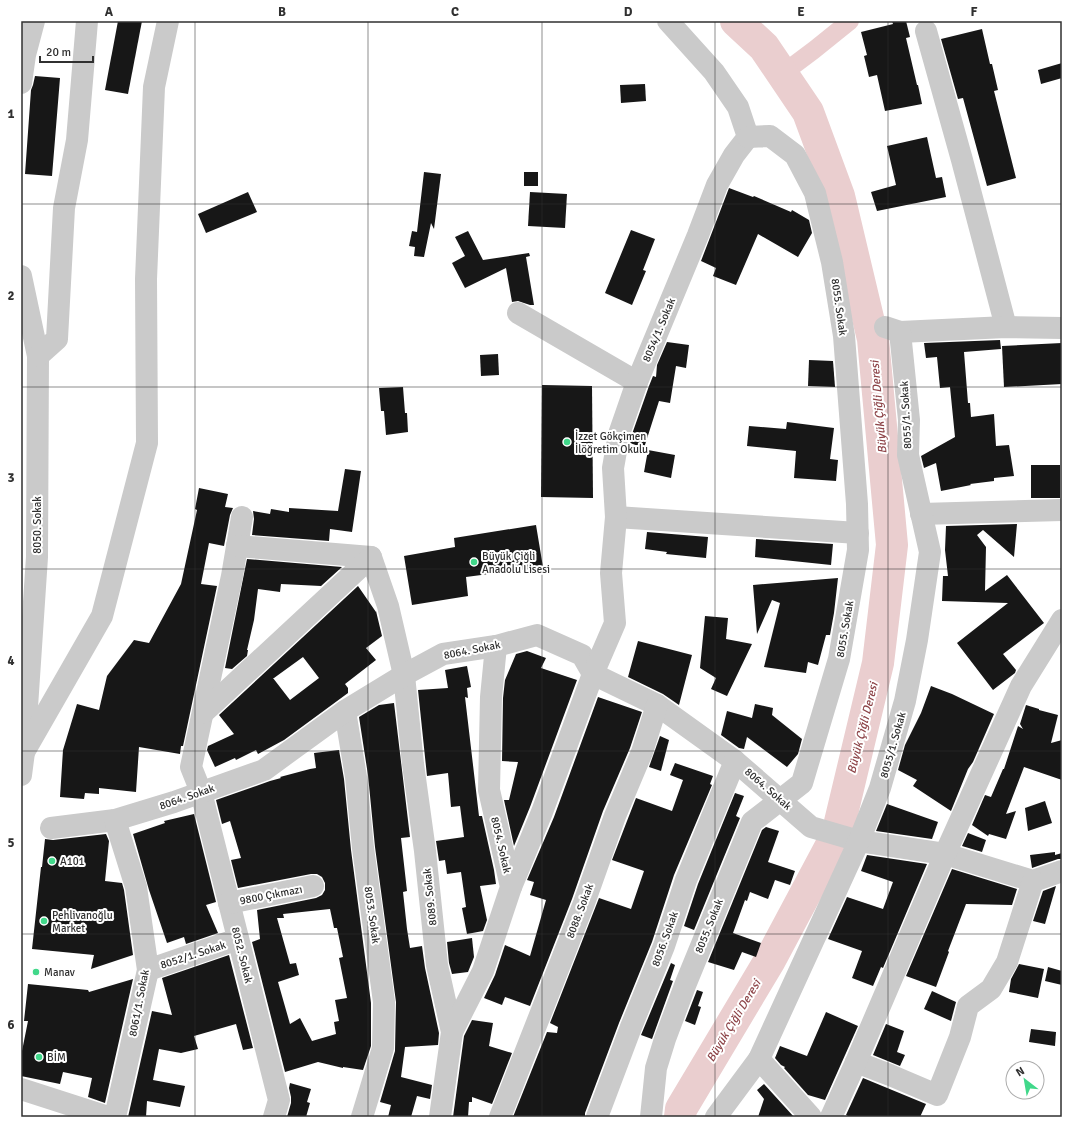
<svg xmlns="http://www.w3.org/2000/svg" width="1083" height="1138" viewBox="0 0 1083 1138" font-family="Signika,sans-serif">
  <rect width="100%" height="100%" fill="#fff"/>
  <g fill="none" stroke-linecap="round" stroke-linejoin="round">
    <path stroke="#eacecf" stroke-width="18" d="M782,74L814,50L850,21"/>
    <g stroke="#eacecf" stroke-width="32">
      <path d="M736,21L764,47L808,112L839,196L873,339L892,545L878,663L840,822"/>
      <path d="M680,1117L681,1109L770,960L834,840"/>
    </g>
  </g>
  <g fill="#171717" fill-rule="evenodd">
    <path d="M118,21H142L128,94L105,90Z"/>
    <path d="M892,21H906L910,37L906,38L917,85H918L922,104L885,111L877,75L869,77L864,56L867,55L861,32L893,24Z"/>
    <path d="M982,29L990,64H992L998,90L994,91L1016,178L987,186L963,98L958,99L941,39Z"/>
    <path d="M1062,63V78L1041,84L1038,70Z"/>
    <path d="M35,76L60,78L52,176L25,174L31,90L33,85Z"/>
    <path d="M645,84L646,101L621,103L620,85Z"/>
    <path d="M927,137L936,178L942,177L946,197L877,211L871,192L896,185L887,146Z"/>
    <path d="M424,172L441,174L434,229L431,223L424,257L414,256L415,247L409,246L412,231L417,232Z"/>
    <rect x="524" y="172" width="14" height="14"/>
    <path d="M729,188L753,197L754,196L791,212L792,210L809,220L812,233L798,257L758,234L736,285L713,276L716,268L701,261Z"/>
    <path d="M248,192L257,212L206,233L198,214Z"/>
    <path d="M530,192L567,194L565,228L528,226Z"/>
    <path d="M631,230L655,239L643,270L646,271L632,305L605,293Z"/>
    <path d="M468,231L483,260L529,253L530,256L526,257L534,305H530L518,301L512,302L506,268L465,288L452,263L465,256L455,237Z"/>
    <path d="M1000,340L1001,349L964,352L968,403H970L971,417L994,414L996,446L1009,445L1014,476L994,478V481L970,484L971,485L941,491L936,463L924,468L921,456L955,437L950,387L940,388L937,357L926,358L924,343Z"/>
    <path d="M667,342L689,345L686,368L676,366L670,403L659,401L644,448L630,443L631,437L649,386L653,376L656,377L657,365Z"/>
    <path d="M1062,343V384L1004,387L1002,346Z"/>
    <path d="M498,354L499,375L481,376L480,355Z"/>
    <path d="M809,360L833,361L835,387L808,386Z"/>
    <path d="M542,385L592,386L593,498L541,497Z"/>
    <path d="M403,387L405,413H407L408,432L386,435L384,411H381L379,388Z"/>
    <path d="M787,422L834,428L830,459L838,460L836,481L794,478L796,451L747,446L749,426L786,429Z"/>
    <path d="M648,450L675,455L671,478L644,472Z"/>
    <rect x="1031" y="465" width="29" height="33"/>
    <path d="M345,469L361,471L352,532L330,529L329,541L252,535L254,519L253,511L270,514L271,509L289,512V508L338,511Z"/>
    <path d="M199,488L228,494L225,507L233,508L230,515L224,546L209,543L201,584L217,586L183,746H181L180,754L139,747L136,792L99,788V794L85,793L84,799L60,797L63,750L77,704L99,710L107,676L134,640L149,643L181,584L197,510L195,509Z"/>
    <path d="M1017,524L1014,557L983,530L977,535L986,547L985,591L1007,575L1044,623L1003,654L1016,670L1015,673L993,690L957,643L1008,603L942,601L943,576H948L945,550L946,526Z"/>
    <path d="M536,525L543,567L466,577L468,596L412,605L404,556L455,547L454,538Z"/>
    <path d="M647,532L708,537L706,558L666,554L667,552L645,549Z"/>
    <path d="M756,539L833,544L831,565L755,557Z"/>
    <path d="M247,559L342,567L321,586L281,584L280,592L258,589L254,620L247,650H248L247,656L232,669L225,668Z"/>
    <path d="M838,578L834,613L830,635H826L818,665L808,662L806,673L764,667L780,603L772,600L757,634L753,585Z"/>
    <path d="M358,586L376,612V611L382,636L366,648L376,660L345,684L348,688V693L284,740L258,754L256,750L236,760L235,758L215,767L207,750L208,746L234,734L219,715ZM303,657L319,678L290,700L273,678H274Z"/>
    <path d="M705,616L728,618L726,639L752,644L727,696L711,689L716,678L700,668Z"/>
    <path d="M638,641L692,655L679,705L663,694L628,677Z"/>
    <path d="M527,651L546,658L541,668L577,680L530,807L514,846L504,800H509L518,762L502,761L503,698L505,680L516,654Z"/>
    <path d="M467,666L471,687L467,688L468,698L465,697L479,816H482L494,870L496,884L480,886L487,920L483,931L467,934L462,908L466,907L461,872L447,874L445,860L439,861L436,841L464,837L460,806L451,807L448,773L427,776L418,690L448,688L445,670Z"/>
    <path d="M931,686L952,694L994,714L973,762L968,769L951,811L913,786L917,780L898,770L905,745L921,713Z"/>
    <path d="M598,697L642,712L630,748L603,811L572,899L530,1006L505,997L502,1005L484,998L495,975L505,945L530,956L546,900L530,895L534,882L527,880L554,817Z"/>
    <path d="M394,703L410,837L401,838L407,891L403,892L407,929L410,948L422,946L425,968L439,1033L438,1045L405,1047L401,1077L432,1085L430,1099L417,1096L411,1117H388L391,1105L380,1102L395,1051L396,1002L375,847L368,775L359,717L379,705Z"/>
    <path d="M755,704L773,708L772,715L802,739L798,754L787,767L747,737L744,749L739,748L721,735L727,711L752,718Z"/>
    <path d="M1026,705L1039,709V710L1058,715L1051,743L1062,740V780L1024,767L1006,814L1016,811L1006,839L989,834L988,836L972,825L985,795L991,797L1003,769H1004L1018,726L1023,729L1020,724Z"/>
    <path d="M660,736L669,740L661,771L649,767Z"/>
    <path d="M339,750L344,779L351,850L371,1003V1046L363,1070L343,1067V1068L318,1062L285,1072L252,942L260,939L257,910L316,898L322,895L325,890V883L322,877L317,874H311L238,888L231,860L241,858L230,821L222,824L216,800L270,781L281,778L280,777L310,769L316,768L314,753ZM330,909L334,928H337L343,957L339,958L347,998L335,1000L339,1021L334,1022L336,1034L312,1041L300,1018L290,1024L278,982L299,975L296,963L290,964L277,918H284L283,914Z"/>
    <path d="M675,763L713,776L710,784L712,785L674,875L652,942L619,1023L585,1113V1117H513L547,1032L557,1033L558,1027L550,1023L599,898L631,909L644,871L612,860L627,821L636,798L672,811L683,780L670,775Z"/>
    <path d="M735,793L744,796L736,816L740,818L694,930L684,926L698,884Z"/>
    <path d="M1045,801L1052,823L1028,831L1025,808Z"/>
    <path d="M887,804L938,822L932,839L876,831Z"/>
    <path d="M194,814L216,902L206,905L218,933L186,944L184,937L167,943L149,890L133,834L165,823L164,821Z"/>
    <path d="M766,827L779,831L768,862L795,871L790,885L775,880L768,899L750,892L747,901L745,900L733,933L761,943L756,957L742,952L734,970L708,962L762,830Z"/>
    <path d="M968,833L986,840L982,852L962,846Z"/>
    <path d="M106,834L109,841L105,881L122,883L124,890L133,955L91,969L94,955L32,949L41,867H42L45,839L53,840Z"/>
    <path d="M1055,852V855L1062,853V859H1058L1032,868L1030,855Z"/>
    <path d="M867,855L927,864L883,968L881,967L873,986L852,978L862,951L828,939L847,897L883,909L893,882L861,871Z"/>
    <path d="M952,869L1017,889L1012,905L966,904L948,951L949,952L936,987L906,976Z"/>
    <path d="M1056,886L1045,924L1033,921L1043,891Z"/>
    <path d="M472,938L474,957L468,972L452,974L449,963L447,942Z"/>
    <path d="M229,955L253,1048L243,1050L236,1024L194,1036L198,1049L181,1053L159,1049L153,1080L185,1086L180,1107L147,1101L146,1117H128L152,1011L172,1015L162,978Z"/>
    <path d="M671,963L675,965L670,980L673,981L652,1039L641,1035Z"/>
    <path d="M1019,964L1044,969L1038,998L1009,992L1011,979Z"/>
    <path d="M1048,967L1062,971V985L1045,981Z"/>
    <path d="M133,979L105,1103L88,1097L92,1078L63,1072L60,1084L21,1076V1056L28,1021H24L28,984L88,990L89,992Z"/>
    <path d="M697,990L703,992L698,1006L701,1007L695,1025L685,1021Z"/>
    <path d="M932,991L956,1002L951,1021L924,1009Z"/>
    <path d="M826,1012L858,1026L825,1100L808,1095L784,1068L785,1067L781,1065L775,1058L780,1046L807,1056Z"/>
    <path d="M472,1020L493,1023L489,1046L512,1053L492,1104L472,1097V1102H469L468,1117H453L464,1036Z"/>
    <path d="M886,1024L904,1031L897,1052L905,1055L900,1066L873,1055Z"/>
    <path d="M1031,1029L1056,1032L1055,1046L1029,1042Z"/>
    <path d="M863,1078L926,1104L920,1117H850L846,1115Z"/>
    <path d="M290,1083L311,1089L307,1102L310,1103L306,1117H287L291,1103V1097L289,1088Z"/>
    <path d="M764,1084L794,1117H758L764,1099L757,1090Z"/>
  </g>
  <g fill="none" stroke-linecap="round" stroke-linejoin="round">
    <g stroke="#cacaca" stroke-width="22">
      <path d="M926,31L962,160L1006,327"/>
      <path d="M21,83L25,55L34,21"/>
      <path d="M21,276L38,356L37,557L24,752L21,775"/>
      <path d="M518,313L637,382"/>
      <path d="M885,327L900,332L1006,327L1062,328"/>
      <path d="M38,356L57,339L64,208L77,140L87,21"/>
      <path d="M921,514L1062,510"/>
      <path d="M242,517L232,576L191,767L201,792L279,1100L274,1117"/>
      <path d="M616,517L858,533"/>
      <path d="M237,546L371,557L388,606L404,675L413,764L425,851L437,965L452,1032L440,1117"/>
      <path d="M345,711L356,777L363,848L384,1002L383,1048L362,1117"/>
      <path d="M203,713L371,557"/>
      <path d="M24,752L102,616L147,443L146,279L154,87L168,21"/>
      <path d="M51,828L115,820L174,802L264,770L345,711L404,675L443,654L496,646L537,635L582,655L593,674L657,705L735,761L811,827L859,841L945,854L1033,881L1062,871"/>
      <path d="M511,887L542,812L593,674L615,623L611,573L616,517L613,468L619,434L637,382L698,235L717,185L734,155L748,137L738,107L714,72L668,21"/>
      <path d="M229,903L313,886"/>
      <path d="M148,970L238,939"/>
      <path d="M452,1032L483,971L511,887L489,790L491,697L496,646"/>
      <path d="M856,1062L890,1075L937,1095L960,1037L968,1006L991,989L1007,962L1033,881"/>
      <path d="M21,1089L108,1117"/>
      <path d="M115,1117L148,970L136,887L115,820"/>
      <path d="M500,1117L584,903L615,816L642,752L657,705"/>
      <path d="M597,1117L631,1027L664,946L686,880L735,761"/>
      <path d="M651,1117L656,1068L665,1039L686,983L752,822L802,783L839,659L858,550L857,504L844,336L832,262L815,193L795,155L770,136L748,137"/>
      <path d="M716,1117L759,1059"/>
      <path d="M811,1117L759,1059L859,841L880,788L905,701L917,640L930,552L908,455L909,420L900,332"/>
      <path d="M831,1117L856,1062L945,854L1021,686L1062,620"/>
    </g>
  </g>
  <path fill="none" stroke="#303030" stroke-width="1" stroke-opacity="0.55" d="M195,21V1117M368,21V1117M542,21V1117M715,21V1117M888,21V1117M21,204H1062M21,387H1062M21,569H1062M21,751H1062M21,934H1062"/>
  <g fill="#41d88a" stroke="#fff" stroke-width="1.5">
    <circle cx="567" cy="442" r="4"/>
    <circle cx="474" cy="562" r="4"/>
    <circle cx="52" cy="861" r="4"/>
    <circle cx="44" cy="921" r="4"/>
    <circle cx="36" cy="972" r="4"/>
    <circle cx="39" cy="1057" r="4"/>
  </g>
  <g text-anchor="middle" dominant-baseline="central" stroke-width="4" stroke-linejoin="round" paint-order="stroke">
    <g font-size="11" fill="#303030" stroke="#fff">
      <text transform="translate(839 307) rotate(82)">8055. Sokak</text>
      <text transform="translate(659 330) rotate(-67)">8054/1. Sokak</text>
      <text transform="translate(906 415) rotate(-93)">8055/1. Sokak</text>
      <text transform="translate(37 525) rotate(-90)">8050. Sokak</text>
      <text transform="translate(845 629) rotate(-80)">8055. Sokak</text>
      <text transform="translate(472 650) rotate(-11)">8064. Sokak</text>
      <text transform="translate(893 745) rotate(-74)">8055/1. Sokak</text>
      <text transform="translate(768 789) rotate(41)">8064. Sokak</text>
      <text transform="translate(187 797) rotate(-19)">8064. Sokak</text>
      <text transform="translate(501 845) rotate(77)">8054. Sokak</text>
      <text transform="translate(271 895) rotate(-11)">9800 Çıkmazı</text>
      <text transform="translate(430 897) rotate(-96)">8089. Sokak</text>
      <text transform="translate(580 911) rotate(-69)">8088. Sokak</text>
      <text transform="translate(372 915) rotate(82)">8053. Sokak</text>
      <text transform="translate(709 926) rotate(-68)">8055. Sokak</text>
      <text transform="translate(665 939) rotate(-70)">8056. Sokak</text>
      <text transform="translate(193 955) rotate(-18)">8052/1. Sokak</text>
      <text transform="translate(242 955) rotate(76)">8052. Sokak</text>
      <text transform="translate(139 1003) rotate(-79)">8061/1. Sokak</text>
    </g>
    <g font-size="11" fill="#303030" stroke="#fff" text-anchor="start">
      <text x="575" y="436">İzzet Gökçimen<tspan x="575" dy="13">İlöğretim Okulu</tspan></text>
      <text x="482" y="556">Büyük Çiğli<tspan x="482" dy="13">Anadolu Lisesi</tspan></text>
      <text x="60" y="861">A101</text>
      <text x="52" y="915">Pehlivanoğlu<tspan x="52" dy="13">Market</tspan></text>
      <text x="44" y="972">Manav</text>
      <text x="47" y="1057">BİM</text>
    </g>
    <g font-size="12" font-style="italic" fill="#8d4448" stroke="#fff">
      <text transform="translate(879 407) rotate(-95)">Büyük Çiğli Deresi</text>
      <text transform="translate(863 728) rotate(-76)">Büyük Çiğli Deresi</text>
      <text transform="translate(734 1021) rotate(-59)">Büyük Çiğli Deresi</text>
    </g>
  </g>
  <rect width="1083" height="1138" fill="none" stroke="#ffffff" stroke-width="44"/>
  <g transform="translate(1025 1080) rotate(329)"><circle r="19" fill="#ffffff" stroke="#acacac"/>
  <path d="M0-3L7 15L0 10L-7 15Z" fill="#41d88a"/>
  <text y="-6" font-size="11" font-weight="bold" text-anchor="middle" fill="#303030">N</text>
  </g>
  <path d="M40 56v6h53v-6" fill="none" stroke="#303030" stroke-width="2"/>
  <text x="46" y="56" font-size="12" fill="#303030" stroke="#ffffff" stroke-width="3" paint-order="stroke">20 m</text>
  <rect x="22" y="22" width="1039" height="1094" fill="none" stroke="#303030" stroke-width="1.5"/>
  <g font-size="13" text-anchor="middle" font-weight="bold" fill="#303030">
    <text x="109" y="16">A</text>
    <text x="282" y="16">B</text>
    <text x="455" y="16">C</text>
    <text x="628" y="16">D</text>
    <text x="801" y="16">E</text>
    <text x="974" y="16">F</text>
    <text x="11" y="118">1</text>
    <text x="11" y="300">2</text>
    <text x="11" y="482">3</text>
    <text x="11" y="665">4</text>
    <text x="11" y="847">5</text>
    <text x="11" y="1029">6</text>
  </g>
</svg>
